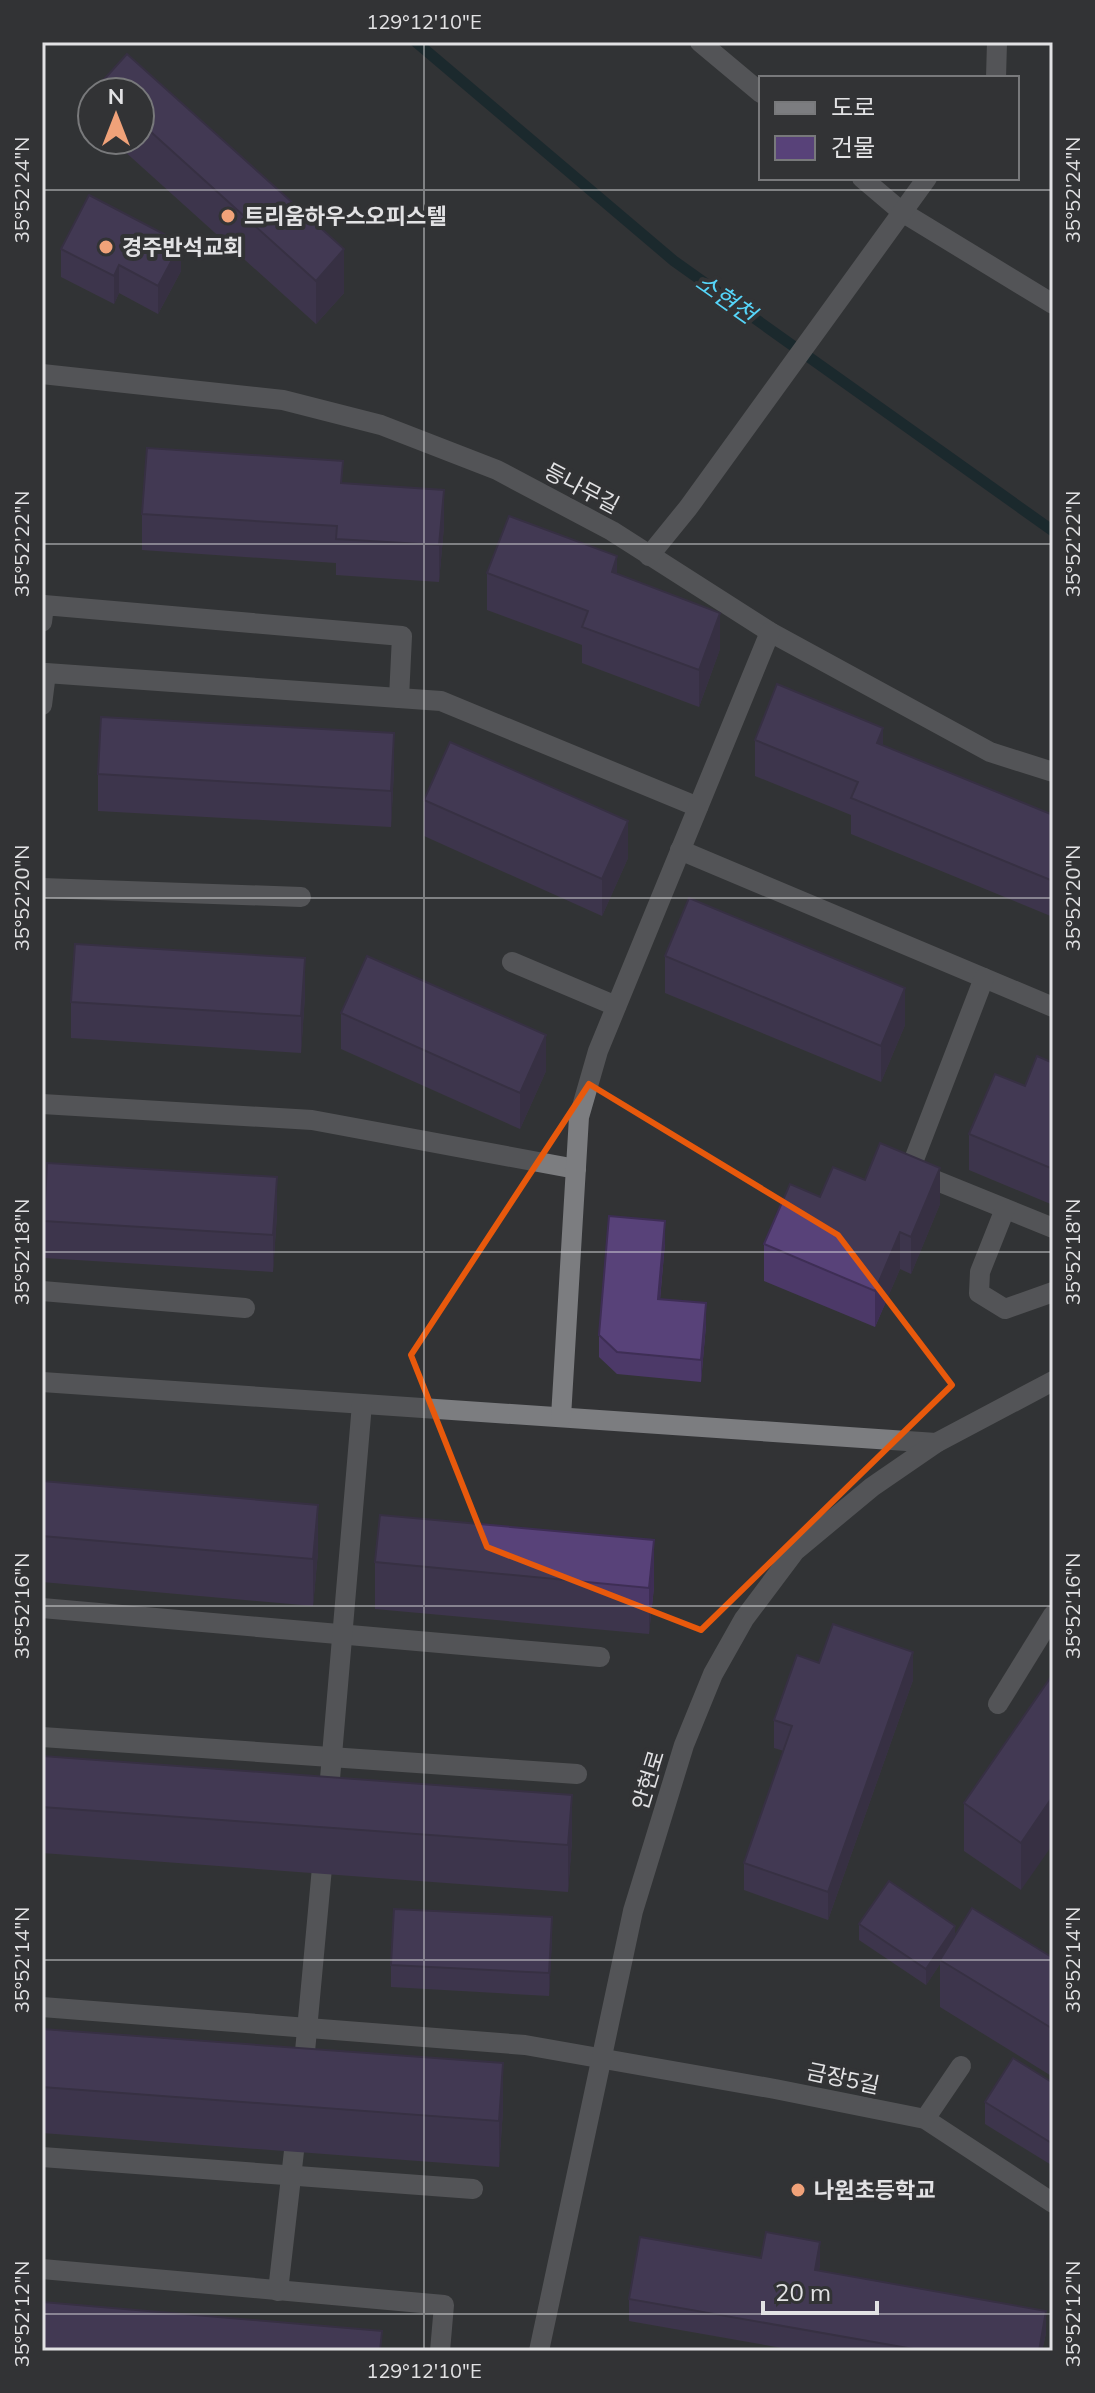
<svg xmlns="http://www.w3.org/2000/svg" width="1095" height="2393" viewBox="0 0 1095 2393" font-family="Mulish,'Noto Sans KR',sans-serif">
  <rect width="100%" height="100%" fill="#323335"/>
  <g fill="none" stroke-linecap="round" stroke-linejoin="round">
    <path stroke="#021d25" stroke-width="11" d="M416,42L674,261L1053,531"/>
    <g stroke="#7c7d80" stroke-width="20">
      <path d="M700,42L761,93"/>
      <path d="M996,78L997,42"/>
      <path d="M862,178L902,212L1053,304"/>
      <path d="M42,374L283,400L381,425L497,470L612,531L770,632L990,752L1053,772"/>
      <path d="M649,556L688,508L927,178"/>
      <path d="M42,622L44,605L402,636L399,698"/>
      <path d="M42,705L46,673L441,701L698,807"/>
      <path d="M680,850L1053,1007"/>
      <path d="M42,888L301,897"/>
      <path d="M512,962L616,1006"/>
      <path d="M984,978L910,1170L1053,1228"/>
      <path d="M42,1104L312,1120L576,1169"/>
      <path d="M1005,1209L980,1272L979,1293L1005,1309L1053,1292"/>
      <path d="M42,1291L245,1308"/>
      <path d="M42,1382L936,1443"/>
      <path d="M561,1417L579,1117L598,1051L770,632"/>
      <path d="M42,1608L600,1657"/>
      <path d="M998,1704L1053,1615"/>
      <path d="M42,1737L577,1774"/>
      <path d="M328,1802L362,1404"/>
      <path d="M42,2007L525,2045L775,2089L925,2119L1053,2203"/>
      <path d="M303,2073L324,1846"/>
      <path d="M925,2119L961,2066"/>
      <path d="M42,2157L473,2189"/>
      <path d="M42,2269L444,2305L440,2351"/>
      <path d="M278,2291L297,2125"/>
      <path d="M539,2351L633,1911L684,1745L713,1674L744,1619L795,1551L872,1487L936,1443L1053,1381"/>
    </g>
  </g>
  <g fill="#4c3968">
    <path d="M127,54L344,249V293L316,324L112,140H140V92H99V85Z"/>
    <path d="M61,249L181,271L158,314L119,293L114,304L61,277Z"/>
    <path d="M343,483L444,526L439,582L336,575V563L142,550V514Z"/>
    <path d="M487,573L617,574L720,649L699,707L582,663V645L487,610Z"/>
    <path d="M755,740L883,745L1053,815V917L851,834V815L755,776Z"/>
    <path d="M394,770L391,827L98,811V774Z"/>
    <path d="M424,800L628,858L602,916L424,836Z"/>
    <path d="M665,956L905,1025L881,1082L665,993Z"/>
    <path d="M305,995L301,1053L71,1038V1002Z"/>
    <path d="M341,1013L546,1071L520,1129L341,1049Z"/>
    <path d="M1053,1063V1205L969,1170V1134Z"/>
    <path d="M820,1197L940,1204L911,1274L900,1269L875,1327L764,1281V1244Z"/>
    <path d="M277,1214L273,1272L44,1258V1221Z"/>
    <path d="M665,1243L660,1300L706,1325L701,1382L617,1374L599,1357V1335Z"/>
    <path d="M42,1481L318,1552L313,1606L42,1582Z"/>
    <path d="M375,1562L654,1587L649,1634L375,1609Z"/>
    <path d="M819,1663L913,1680L828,1920L744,1890V1863L784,1751L774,1748V1720Z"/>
    <path d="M1053,1674L1021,1890L964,1851V1803Z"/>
    <path d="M42,1756L572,1841L568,1892L42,1853Z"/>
    <path d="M859,1924L955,1935L1053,1958V2077L940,2007V1964L926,1985L859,1940Z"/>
    <path d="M552,1939L549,1996L391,1987V1965Z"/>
    <path d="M42,2029L503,2110L499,2167L42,2133Z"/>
    <path d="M1053,2083V2166L985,2124V2102Z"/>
    <path d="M761,2258L820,2264L819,2271L1046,2333L1042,2351H799L629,2321V2299Z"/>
  </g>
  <g fill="#3e2e55">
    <path d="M181,243V271L158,314V286Z"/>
    <path d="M344,249V293L316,324V281Z"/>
    <path d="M119,265V293L114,304V276Z"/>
    <path d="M444,490V526L439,582V545Z"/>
    <path d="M617,556V593L612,572Z"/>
    <path d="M720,613V649L699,707V670Z"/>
    <path d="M883,728V764L877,743Z"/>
    <path d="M394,733V770L391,827V791Z"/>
    <path d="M628,821V858L602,916V879Z"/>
    <path d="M305,958V995L301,1053V1016Z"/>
    <path d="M905,988V1025L881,1082V1046Z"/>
    <path d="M546,1035V1071L520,1129V1093Z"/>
    <path d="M940,1168V1204L911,1274V1237Z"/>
    <path d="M277,1177V1214L273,1272V1235Z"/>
    <path d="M665,1221V1243L658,1322V1299Z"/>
    <path d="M900,1232V1269L875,1327V1291Z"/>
    <path d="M706,1303V1325L701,1382V1360Z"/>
    <path d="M318,1505V1552L313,1606V1559Z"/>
    <path d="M654,1540V1587L649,1634V1588Z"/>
    <path d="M913,1652V1680L828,1920V1892Z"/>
    <path d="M572,1795V1841L568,1892V1845Z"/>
    <path d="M1053,1796V1844L1021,1890V1843Z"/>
    <path d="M552,1917V1939L549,1996V1973Z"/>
    <path d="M955,1926V1941L940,1960V1964L926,1985V1969Z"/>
    <path d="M503,2063V2110L499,2167V2121Z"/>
    <path d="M820,2242V2264L815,2292V2270Z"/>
    <path d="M1046,2311V2333L1042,2351H1039Z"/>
  </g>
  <g fill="#584279" stroke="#3e2e55" stroke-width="2">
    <path d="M127,54L344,249L316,281L140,122V92H107L99,85Z"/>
    <path d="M89,195L181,243L158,286L119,265L114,276L61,249Z"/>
    <path d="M147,448L343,461L341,483L444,490L439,545L336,539L337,526L142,514Z"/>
    <path d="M509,516L617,556L612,572L720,613L699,670L582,627L588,611L487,573Z"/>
    <path d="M777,684L883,728L877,743L1053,815V881L851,798L858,782L755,740Z"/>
    <path d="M101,717L394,733L391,791L98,774Z"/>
    <path d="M450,742L628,821L602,879L424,800Z"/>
    <path d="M689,898L905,988L881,1046L665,956Z"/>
    <path d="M75,944L305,958L301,1016L71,1002Z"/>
    <path d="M367,956L546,1035L520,1093L341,1013Z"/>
    <path d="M1037,1056L1053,1063V1169L969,1134L995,1074L1025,1086Z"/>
    <path d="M880,1143L940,1168L911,1237L900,1232L875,1291L764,1244L790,1184L820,1197L833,1167L865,1180Z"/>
    <path d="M47,1163L277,1177L273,1235L44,1221Z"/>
    <path d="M609,1216L665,1221L658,1299L706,1303L701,1360L617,1352L599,1335Z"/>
    <path d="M42,1481L318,1505L313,1559L42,1536Z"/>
    <path d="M380,1515L654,1540L649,1588L375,1562Z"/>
    <path d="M833,1624L913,1652L828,1892L744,1863L792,1726L774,1720L797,1655L819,1663Z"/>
    <path d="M1053,1674V1796L1021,1843L964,1803Z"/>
    <path d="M42,1756L572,1795L568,1845L42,1807Z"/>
    <path d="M889,1881L955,1926L926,1969L859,1924Z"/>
    <path d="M972,1908L1053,1958V2029L940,1960Z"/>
    <path d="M394,1909L552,1917L549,1973L391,1965Z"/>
    <path d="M42,2029L503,2063L499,2121L42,2087Z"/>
    <path d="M1013,2058L1053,2083V2144L985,2102Z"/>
    <path d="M766,2232L820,2242L815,2270L1046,2311L1039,2351H925L629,2299L640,2237L761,2258Z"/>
    <path d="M42,2302L382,2331L380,2351H42Z"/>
  </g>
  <path d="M0 0H1095V2393H0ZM589,1084L838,1235L952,1385L701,1630L487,1547L411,1355Z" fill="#323335" fill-opacity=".55" fill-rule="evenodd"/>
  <path fill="none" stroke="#e8590c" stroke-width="6" stroke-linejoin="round" d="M589,1084L838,1235L952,1385L701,1630L487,1547L411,1355Z"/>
  <path fill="none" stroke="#e2e2e4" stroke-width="2" stroke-opacity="0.45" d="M424,42V2351M42,190H1053M42,544H1053M42,898H1053M42,1252H1053M42,1606H1053M42,1960H1053M42,2314H1053"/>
  <g fill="#f0a279" stroke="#323335" stroke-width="3">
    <circle cx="228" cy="216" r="8"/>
    <circle cx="106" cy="247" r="8"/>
    <circle cx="798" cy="2190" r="8"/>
  </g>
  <g text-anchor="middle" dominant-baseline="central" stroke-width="8" stroke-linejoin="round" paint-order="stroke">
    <g font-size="22" font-weight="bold" fill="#e2e2e4" stroke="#323335" text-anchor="start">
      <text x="244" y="216">트리움하우스오피스텔</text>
      <text x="122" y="247">경주반석교회</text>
      <text x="814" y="2190">나원초등학교</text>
    </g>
    <g font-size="22" fill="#e2e2e4" stroke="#323335">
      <text transform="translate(582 488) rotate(28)">등나무길</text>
      <text transform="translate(648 1780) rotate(-73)">안현로</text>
      <text transform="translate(843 2078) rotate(12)">금장5길</text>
    </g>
    <g font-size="24" font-style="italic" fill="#56d5f9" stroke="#323335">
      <text transform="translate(726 298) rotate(35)">소현천</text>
    </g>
  </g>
  <rect width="1095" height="2393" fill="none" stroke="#323335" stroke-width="88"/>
  <rect x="759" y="76" width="260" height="104" fill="#323335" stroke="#78797b" stroke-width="2"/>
  <rect x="775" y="102" width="40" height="12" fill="#7c7d80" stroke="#78797b" stroke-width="2"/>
  <text x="831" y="116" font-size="24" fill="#e2e2e4">도로</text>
  <rect x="775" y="136" width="40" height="24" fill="#584279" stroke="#78797b" stroke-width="2"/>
  <text x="831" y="156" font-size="24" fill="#e2e2e4">건물</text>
  <g transform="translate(116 116)"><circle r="38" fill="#323335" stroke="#78797b" stroke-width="2"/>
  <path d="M0-6L14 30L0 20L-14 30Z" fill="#f0a279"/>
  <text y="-12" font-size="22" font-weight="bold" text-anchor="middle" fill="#e2e2e4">N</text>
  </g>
  <path d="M763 2301v12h114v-12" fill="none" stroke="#e2e2e4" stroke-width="4"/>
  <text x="775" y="2301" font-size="24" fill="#e2e2e4" stroke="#323335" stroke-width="6" paint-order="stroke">20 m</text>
  <rect x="44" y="44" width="1007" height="2305" fill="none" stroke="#e2e2e4" stroke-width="3"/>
  <g font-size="20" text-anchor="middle" fill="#e2e2e4">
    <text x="424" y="29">129°12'10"E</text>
    <text transform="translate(22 190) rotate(-90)" y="7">35°52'24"N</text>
    <text transform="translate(1073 190) rotate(-90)" y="7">35°52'24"N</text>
    <text transform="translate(22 544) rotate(-90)" y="7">35°52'22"N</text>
    <text transform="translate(1073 544) rotate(-90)" y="7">35°52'22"N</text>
    <text transform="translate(22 898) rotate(-90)" y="7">35°52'20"N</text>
    <text transform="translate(1073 898) rotate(-90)" y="7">35°52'20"N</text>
    <text transform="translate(22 1252) rotate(-90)" y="7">35°52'18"N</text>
    <text transform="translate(1073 1252) rotate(-90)" y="7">35°52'18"N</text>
    <text transform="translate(22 1606) rotate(-90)" y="7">35°52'16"N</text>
    <text transform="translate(1073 1606) rotate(-90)" y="7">35°52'16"N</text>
    <text transform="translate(22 1960) rotate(-90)" y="7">35°52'14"N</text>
    <text transform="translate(1073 1960) rotate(-90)" y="7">35°52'14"N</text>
    <text transform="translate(22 2314) rotate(-90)" y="7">35°52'12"N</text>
    <text transform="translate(1073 2314) rotate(-90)" y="7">35°52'12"N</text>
    <text x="424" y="2378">129°12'10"E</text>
  </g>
</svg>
